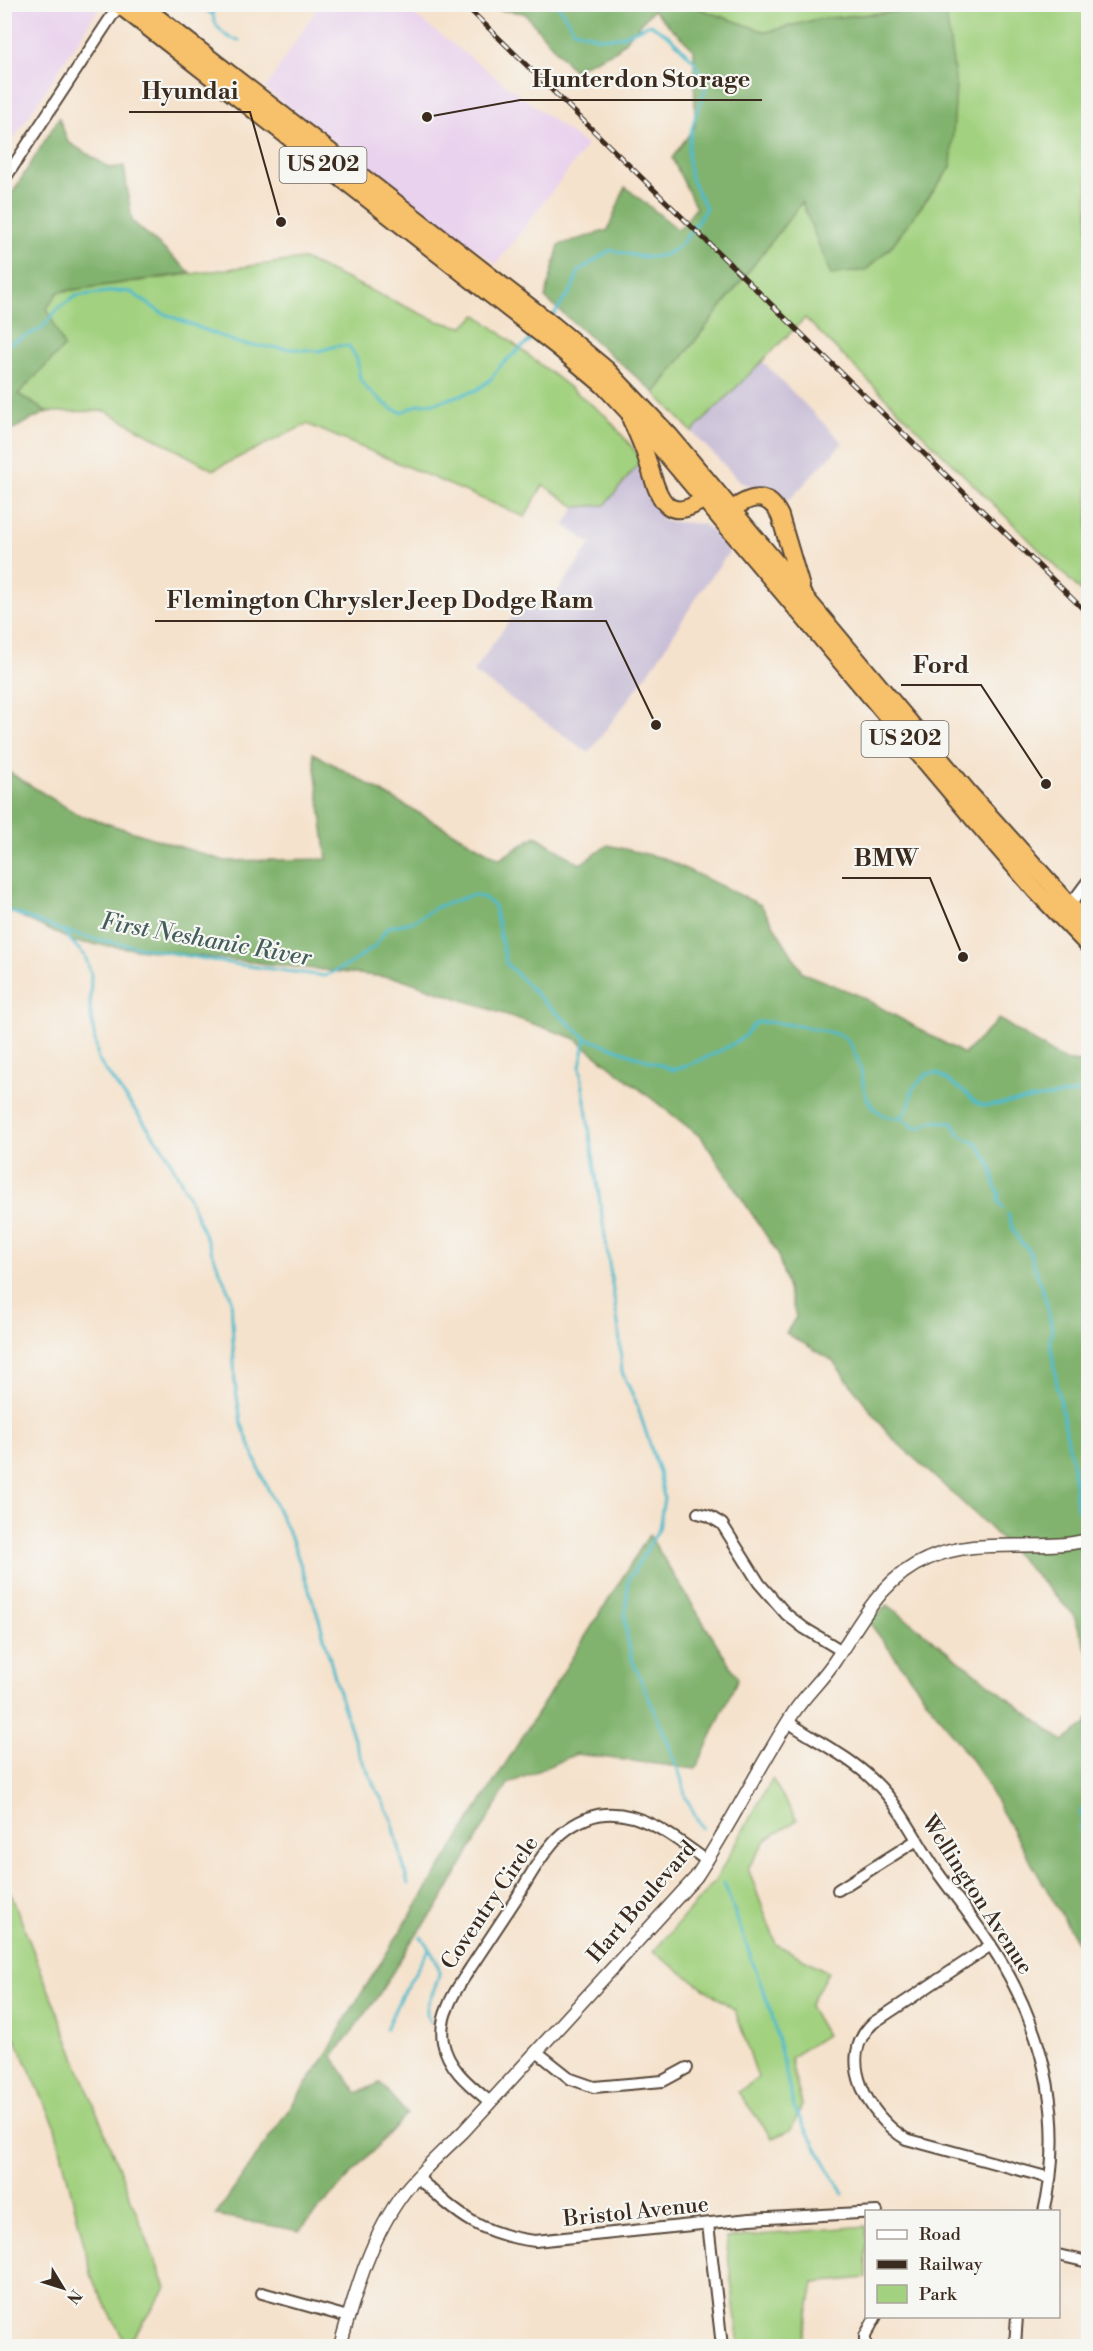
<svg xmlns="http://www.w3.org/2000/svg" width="1093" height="2351" viewBox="0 0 1093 2351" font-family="'Libre Bodoni',serif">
  <rect width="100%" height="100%" fill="#f6f6f2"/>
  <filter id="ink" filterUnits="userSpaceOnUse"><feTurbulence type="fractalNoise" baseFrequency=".0167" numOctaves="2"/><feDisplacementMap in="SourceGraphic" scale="12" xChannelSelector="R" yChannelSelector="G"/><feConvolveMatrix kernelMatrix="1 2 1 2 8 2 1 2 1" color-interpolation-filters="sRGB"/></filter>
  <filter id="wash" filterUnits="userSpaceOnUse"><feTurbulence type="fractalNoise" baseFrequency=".008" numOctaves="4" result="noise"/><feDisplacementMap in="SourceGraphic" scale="24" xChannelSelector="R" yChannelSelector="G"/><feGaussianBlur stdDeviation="1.35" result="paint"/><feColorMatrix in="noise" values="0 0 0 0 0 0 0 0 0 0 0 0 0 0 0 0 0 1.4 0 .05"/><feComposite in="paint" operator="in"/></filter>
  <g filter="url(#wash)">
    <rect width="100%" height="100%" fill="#f5e2cc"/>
    <g fill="#e9d2ed">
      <path d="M4,5H101L13,140L5,134Z"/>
      <path d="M319,5H401L587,146L496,264L265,89Z"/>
    </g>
    <g fill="#c9bfd7">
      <path d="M762,361L843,443L789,500L742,483L692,432Z"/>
      <path d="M641,461L663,521L703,524L733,547L700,592L656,662L589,753L473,672L527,596L545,609L591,544L564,525L576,507L605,505Z"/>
    </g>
    <g fill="#a2d17f" stroke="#6e7e4e" stroke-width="1.5">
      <path d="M688,5V4H945L893,12L818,19L766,32Z"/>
      <path d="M945,5H1088V598L805,318L692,432L655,393L802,202L831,274L866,270L890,248L951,167Z"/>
      <path d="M303,259L437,321L462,327L477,315L606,416L637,453L641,461L605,505L576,507L543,485L525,517L307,424L213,470L106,411L47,412L18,394L63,347L47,308L58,292Z"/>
      <path d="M772,1779L797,1820L766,1840L748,1868L776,1944L828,1972L809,2006L826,2035L790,2058L802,2105L791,2130L772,2138L738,2092L758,2078L735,2010L653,1952L715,1881Z"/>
      <path d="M5,1879L166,2288L127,2346L93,2281L54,2123L5,2016Z"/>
      <path d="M866,2226V2278L814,2283L802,2346H739L726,2238Z"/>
    </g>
    <g fill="#81b36e" stroke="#5e6e46" stroke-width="1.5">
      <path d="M498,5H688L766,32L818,19L893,12L945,5L956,86L951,167L890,248L866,270L831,275L802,202L655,393L545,298L559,245L608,230L625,187L679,230L696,208L672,158L695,126L694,50L653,10L617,50L573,70L524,13L499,10Z"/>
      <path d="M59,118L68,142L110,168L124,166L132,221L191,273L58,292L47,308L64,347L18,394L47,412L5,433V205Z"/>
      <path d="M313,753L500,859L536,836L580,864L608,845L663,858L761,905L803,973L858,995L964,1054L999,1019L1063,1060L1080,1062L1088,1058V1526L1080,1528L1085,1558L1088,1557V1653L1073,1614L986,1524L891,1437L832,1360L786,1333L796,1317L777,1252L702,1138L574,1038L402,979L75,942L5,909L4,769L77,814L225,861L327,859Z"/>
      <path d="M649,1535L738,1678L696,1769L576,1754L508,1784L439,1905L411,1942L375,2001L333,2057L357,2093L380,2083L407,2114L299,2231L216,2215L329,2051L344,2021Z"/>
      <path d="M888,1605L1063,1741L1087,1724L1088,1718V1961L975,1765L869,1622Z"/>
    </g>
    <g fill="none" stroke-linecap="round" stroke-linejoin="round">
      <g stroke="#50bbcc" stroke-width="3">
        <path d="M218,4L213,12C212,25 226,39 239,40"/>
        <path d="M207,11L212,14"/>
        <path d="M552,317L571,291L579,271L610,250C622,252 635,257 647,257C679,259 691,231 706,208C702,198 694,188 691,178C683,148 694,116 706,89L694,61L669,36L650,24L620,37L600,38L574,30L557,4"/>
        <path d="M4,346L41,329L60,307L76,296L114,291L131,292L160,312L238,343L257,346L319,351L336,346H349L357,359L360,379L367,389L392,409L402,412L420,404L435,403L477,390L491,379L501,365L535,336"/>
        <path d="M4,909L58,929L94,939L234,964L325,976L350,964L375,946L388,927L412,922L437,907L472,895L485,898L494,906L506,963L545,1003L586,1038L674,1070C699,1061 719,1053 741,1039C747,1035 750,1026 756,1023C765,1019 836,1031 845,1038C850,1042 854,1052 857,1058C866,1079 859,1101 882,1114C904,1126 911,1108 912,1089L927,1074L937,1073L967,1094L976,1103L986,1106L1088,1091"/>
        <path d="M63,932L85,956L91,974L90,1008L98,1060L165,1151L186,1191L231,1297L235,1384L241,1422L261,1474L292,1540L319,1619L340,1696L359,1754L392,1820L408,1884"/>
        <path d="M586,1038L580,1067L619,1331L622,1372L636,1402L659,1472L664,1498L659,1529L628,1581L625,1623L631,1657L667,1740L681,1778L686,1798L702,1828"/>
        <path d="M899,1118L908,1121L913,1127L919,1128L933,1121L953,1123L959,1135L977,1144L986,1157L993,1172L995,1186L999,1193L998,1200L1003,1208"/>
        <path d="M1008,1214L1013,1230L1021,1243L1027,1247L1031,1256L1047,1304L1052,1329L1050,1341L1057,1385L1073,1467L1077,1508L1083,1518L1082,1528"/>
        <path d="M1087,1554L1088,1573"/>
        <path d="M1088,1792L1087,1803L1080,1814L1083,1822L1080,1829L1086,1837L1088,1858"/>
        <path d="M724,1883L772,2015L794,2108L843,2194"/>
        <path d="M421,1937C428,1946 438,1959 439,1971C440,1988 419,2005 430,2022"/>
        <path d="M386,2029L401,1996L429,1949"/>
      </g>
    </g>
  </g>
  <g filter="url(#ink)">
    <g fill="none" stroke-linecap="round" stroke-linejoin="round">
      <g stroke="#574638" stroke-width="14">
        <g id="minor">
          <path d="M4,180L119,5"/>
          <path d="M1070,905L1088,881"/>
          <path d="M698,1513L709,1516L722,1524L759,1583L786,1614L804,1628L842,1651"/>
          <path d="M788,1722C816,1741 850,1757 874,1781C900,1805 916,1841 936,1870C958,1901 983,1930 1002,1963C1046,2039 1065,2125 1044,2212"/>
          <path d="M838,1890L917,1840"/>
          <path d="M991,1945L873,2023C835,2058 869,2117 906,2139L1050,2178"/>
          <path d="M537,2052L571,2079L594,2087L663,2081L687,2068"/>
          <path d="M490,2102C471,2086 448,2069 443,2042C441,2030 443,2018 448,2007C453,1992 463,1980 471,1967C486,1944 501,1922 516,1899C529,1878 540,1856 557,1838C569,1826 588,1815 605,1814C643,1811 678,1840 707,1861"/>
          <path d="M417,2177C458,2214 478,2234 535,2241L750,2219L877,2212"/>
          <path d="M708,2224L722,2346"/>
          <path d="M1058,2255L1088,2262"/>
          <path d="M262,2293L348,2317"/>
          <path d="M865,2346V2336L876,2316"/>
          <path d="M1015,2346L1017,2316"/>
        </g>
      </g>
      <g stroke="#574638" stroke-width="15">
        <path id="tertiary" d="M340,2346C355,2293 371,2235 405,2191C423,2169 443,2151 463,2132L696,1877C732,1823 759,1766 794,1712C806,1694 822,1680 834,1662C861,1623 880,1579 927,1559C979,1535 1035,1553 1088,1540"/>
      </g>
      <g stroke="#574638" stroke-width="20">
        <g id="trunk">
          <path d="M118,4L559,348L603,385L650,435L972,817L1035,890L1088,945"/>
          <path d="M140,4L553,325L607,370L670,436L968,792L1088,925"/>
          <path d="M631,420C636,430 640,440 644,450C658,490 661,535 713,492"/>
          <path d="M725,515C743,500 766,486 780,516L801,587"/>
        </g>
      </g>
      <use href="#minor" stroke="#fff" stroke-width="10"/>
      <use href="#tertiary" stroke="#fff" stroke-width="12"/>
      <use href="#trunk" stroke="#f7c06b" stroke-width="16"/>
      <g stroke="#3b2a1e" stroke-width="5">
        <path id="rail" d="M464,4L1088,614"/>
      </g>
      <use href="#rail" stroke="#f6f6f2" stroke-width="3" stroke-dasharray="9" stroke-linecap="butt"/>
    </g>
  </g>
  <g text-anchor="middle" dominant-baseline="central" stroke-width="4.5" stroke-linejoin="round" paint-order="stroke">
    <g fill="#f6f6f2" stroke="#73675e" stroke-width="1.5">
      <rect x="279.5" y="147" width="87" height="36" rx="4.5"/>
      <rect x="861.5" y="721" width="87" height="36" rx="4.5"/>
    </g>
    <g font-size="21" font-weight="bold" fill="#3b2a1e">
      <text x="323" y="165">US 202</text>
      <text x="905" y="739">US 202</text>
    </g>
    <g font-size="22" fill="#3b2a1e" stroke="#f6f6f2">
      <text transform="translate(977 1895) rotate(57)">Wellington Avenue</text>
      <text transform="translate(642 1902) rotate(-49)">Hart Boulevard</text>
      <text transform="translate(490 1903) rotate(-56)">Coventry Circle</text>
      <text transform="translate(636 2212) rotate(-6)">Bristol Avenue</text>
    </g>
    <g font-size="24" font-style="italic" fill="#425d5b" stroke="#f6f6f2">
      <text transform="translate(206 940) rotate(10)">First Neshanic River</text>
    </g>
  </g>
  <path fill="none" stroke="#3b2a1e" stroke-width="2" d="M427 117L520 100H762M281 222L250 112H129M656 725L606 621H155M1046 784L981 685H901M963 957L930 878H842"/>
  <g fill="#3b2a1e" stroke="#f6f6f2" stroke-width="2">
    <circle cx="427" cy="117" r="6"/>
    <circle cx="281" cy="222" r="6"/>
    <circle cx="656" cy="725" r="6"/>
    <circle cx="1046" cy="784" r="6"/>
    <circle cx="963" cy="957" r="6"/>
  </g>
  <g font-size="24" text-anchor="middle" font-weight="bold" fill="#3b2a1e" stroke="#f6f6f2" stroke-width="4.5" stroke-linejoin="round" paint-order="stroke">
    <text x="641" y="87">Hunterdon Storage</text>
    <text x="190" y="99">Hyundai</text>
    <text x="380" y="608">Flemington Chrysler Jeep Dodge Ram</text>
    <text x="941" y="673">Ford</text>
    <text x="886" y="866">BMW</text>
  </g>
  <rect width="1093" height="2351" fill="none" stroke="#f6f6f2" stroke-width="24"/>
  <rect x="865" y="2210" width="195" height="108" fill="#f6f6f2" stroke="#aba49d" stroke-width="1.5"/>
  <rect x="877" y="2230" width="30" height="9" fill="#ffffff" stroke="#aba49d" stroke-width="1.5"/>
  <text x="919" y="2240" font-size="18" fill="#3b2a1e">Road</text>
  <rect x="877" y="2260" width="30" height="9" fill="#3b2a1e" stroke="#aba49d" stroke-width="1.5"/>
  <text x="919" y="2270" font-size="18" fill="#3b2a1e">Railway</text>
  <rect x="877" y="2285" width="30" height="18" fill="#a2d17f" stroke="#aba49d" stroke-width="1.5"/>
  <text x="919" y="2300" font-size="18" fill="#3b2a1e">Park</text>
  <g transform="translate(63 2288) rotate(128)" stroke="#f6f6f2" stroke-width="4.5" paint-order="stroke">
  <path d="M0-4.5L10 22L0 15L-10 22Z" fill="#3b2a1e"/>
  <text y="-9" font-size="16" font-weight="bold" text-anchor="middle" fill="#3b2a1e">N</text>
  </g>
</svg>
